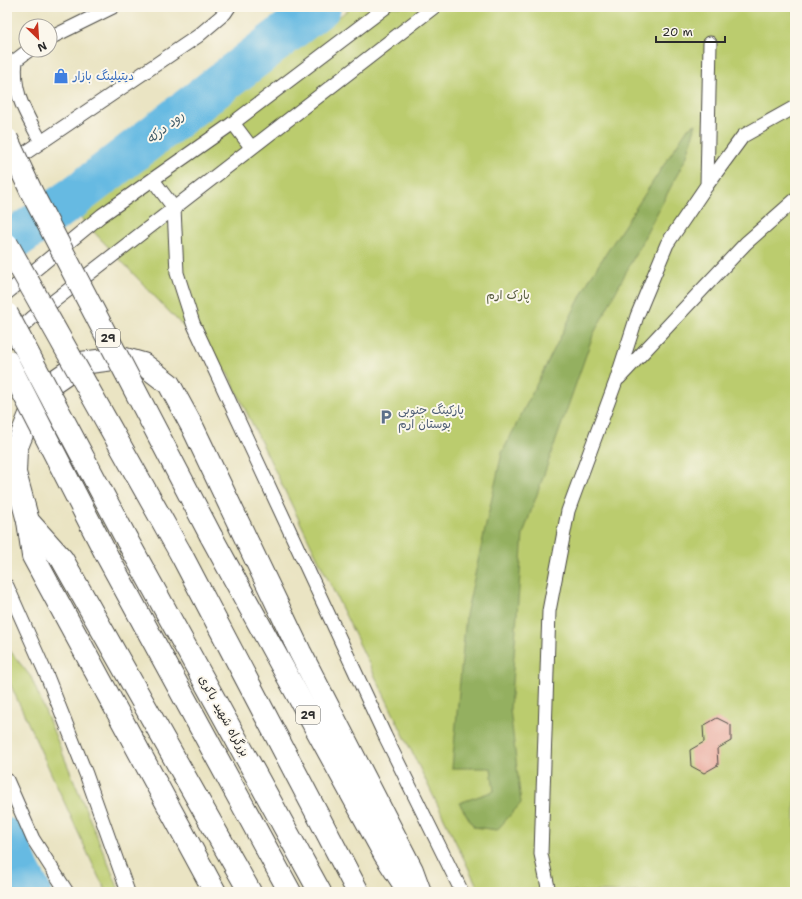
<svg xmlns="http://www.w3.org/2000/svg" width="802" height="899" viewBox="0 0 802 899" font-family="'Shantell Sans','Playpen Sans Arabic',sans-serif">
  <rect width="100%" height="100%" fill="#fbf7ec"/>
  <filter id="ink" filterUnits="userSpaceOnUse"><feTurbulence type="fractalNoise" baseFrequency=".025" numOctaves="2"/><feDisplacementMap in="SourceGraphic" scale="8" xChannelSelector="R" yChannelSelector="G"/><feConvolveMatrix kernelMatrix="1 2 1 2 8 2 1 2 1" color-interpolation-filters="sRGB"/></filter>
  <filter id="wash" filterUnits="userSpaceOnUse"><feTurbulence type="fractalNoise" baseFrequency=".012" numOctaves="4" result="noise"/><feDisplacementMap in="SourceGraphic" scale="16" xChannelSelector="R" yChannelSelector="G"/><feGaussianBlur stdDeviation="0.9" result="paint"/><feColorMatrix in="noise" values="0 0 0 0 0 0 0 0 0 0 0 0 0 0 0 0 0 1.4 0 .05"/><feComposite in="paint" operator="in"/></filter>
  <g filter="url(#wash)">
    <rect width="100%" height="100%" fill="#eae4c3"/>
    <g fill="#bbcc6e" stroke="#737c4c">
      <path d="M352,7H795V892H480L228,374L75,212Z"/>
      <path d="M7,647L31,677L120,892H107L99,878L7,677Z"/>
    </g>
    <path fill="#94b061" stroke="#606e46" d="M696,124L687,156L593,335L523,534L510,709L521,803L497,830L474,827L459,803L494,791L491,768H452L466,615L502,453L590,278L688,128Z"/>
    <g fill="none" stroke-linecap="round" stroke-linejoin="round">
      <g stroke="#66bae2" stroke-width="42">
        <path d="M7,244L73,198L320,7"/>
        <path d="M7,839L19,871L30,892"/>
      </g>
    </g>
    <g id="blocks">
      <path fill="#e79e92" d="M717,718L731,725V741L717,749L718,765L704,773L691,766L690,750L704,742L703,726Z"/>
    </g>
  </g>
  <g filter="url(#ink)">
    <use href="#blocks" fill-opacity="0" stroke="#484742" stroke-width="1"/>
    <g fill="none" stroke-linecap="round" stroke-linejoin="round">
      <g stroke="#484742" stroke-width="15">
        <g id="lane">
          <path d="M50,38L113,7"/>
          <path d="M29,50L16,60C12,94 26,113 41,142"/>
          <path d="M233,123L251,147"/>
          <path d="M12,162L198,36L225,13L229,7"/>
          <path d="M153,180L174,208L177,273L193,323L385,736L462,892"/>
          <path d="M707,185L743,136L795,107"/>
          <path d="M7,293L102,215L233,123L386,7"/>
          <path d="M7,341L32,318L434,7"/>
          <path d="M619,378L746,243L795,200"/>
          <path d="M7,586L47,676L86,774L128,892"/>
          <path d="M7,780L33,839L67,892"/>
          <path d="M549,892L541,854L549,611L568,511L616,381L637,316L667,244L707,185L710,43"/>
        </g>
      </g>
      <g stroke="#484742" stroke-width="24">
        <g id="highway">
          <path d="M28,521L33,556L215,892"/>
          <path d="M211,536L385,855L409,892"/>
          <path d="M127,540L320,892"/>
          <path d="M106,554L290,892"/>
          <path d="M181,554L358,892"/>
          <path d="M250,892L62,559L28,521L15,473L16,449L31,412L49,385L81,363L122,358L143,364L169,384L193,428L300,652L412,870L420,892"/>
        </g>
      </g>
      <use href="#lane" stroke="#fff" stroke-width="13"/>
      <use href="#highway" stroke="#fff" stroke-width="22"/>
      <g stroke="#484742" stroke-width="24" stroke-linecap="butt">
        <g id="highway-bridge">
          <path d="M7,139L32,193L211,536"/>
          <path d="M7,244L181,554"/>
          <path d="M7,314L127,540"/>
          <path d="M7,361L106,554"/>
        </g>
      </g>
      <use href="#highway-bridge" stroke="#fff" stroke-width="22"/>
    </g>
  </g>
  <defs>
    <g id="shop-bare" transform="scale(1.2)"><path d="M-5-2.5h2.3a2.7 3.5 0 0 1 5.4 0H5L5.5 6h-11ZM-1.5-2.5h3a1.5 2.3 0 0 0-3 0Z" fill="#3f7fe0" stroke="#fbf7ec" stroke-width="2.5" paint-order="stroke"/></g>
    <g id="parking-bare" transform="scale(1.2)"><path d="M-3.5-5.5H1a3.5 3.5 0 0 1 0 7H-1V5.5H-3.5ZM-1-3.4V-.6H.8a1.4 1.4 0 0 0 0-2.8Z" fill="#5c6f8a" stroke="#fbf7ec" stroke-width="2.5" paint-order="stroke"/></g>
  </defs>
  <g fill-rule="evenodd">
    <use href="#shop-bare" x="61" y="76"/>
    <use href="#parking-bare" x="386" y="417"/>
  </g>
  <g text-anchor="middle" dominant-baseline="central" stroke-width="4" stroke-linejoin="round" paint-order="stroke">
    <g fill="#fbf7ec" stroke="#696865" stroke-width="1">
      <rect x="96" y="329" width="24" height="18" rx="3"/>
      <rect x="296" y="706" width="24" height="18" rx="3"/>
    </g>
    <g font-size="11" font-weight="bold" fill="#2b2b2b">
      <text x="108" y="338">29</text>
      <text x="308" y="715">29</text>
    </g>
    <g font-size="12" fill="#366cbe" stroke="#fbf7ec" text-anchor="start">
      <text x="73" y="76">دیتیلینگ بازار</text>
    </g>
    <g font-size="12" fill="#565b3f" stroke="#fbf7ec">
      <text x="508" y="295">پارک ارم</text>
    </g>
    <g font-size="12" fill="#4e5e75" stroke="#fbf7ec" text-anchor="start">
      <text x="398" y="410">پارکینگ جنوبی<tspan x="398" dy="14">بوستان ارم</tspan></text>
    </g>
    <g font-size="12" fill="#2b2b2b" stroke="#fbf7ec">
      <text transform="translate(224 716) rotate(61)">بزرگراه شهید باکری</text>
    </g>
    <g font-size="13" font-style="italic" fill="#405d6b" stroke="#fbf7ec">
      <text transform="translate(165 127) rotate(-38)">رود درکه</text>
    </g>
  </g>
  <rect width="802" height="899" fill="none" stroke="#fbf7ec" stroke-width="24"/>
  <g transform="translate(38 38) rotate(155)"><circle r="19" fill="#fbf7ec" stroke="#a8a59f"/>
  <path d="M0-3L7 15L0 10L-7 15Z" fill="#c8321e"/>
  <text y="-6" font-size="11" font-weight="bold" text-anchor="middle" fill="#2b2b2b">N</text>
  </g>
  <path d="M656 36v6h69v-6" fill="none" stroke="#2b2b2b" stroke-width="2"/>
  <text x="662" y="36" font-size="12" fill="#2b2b2b" stroke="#fbf7ec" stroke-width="3" paint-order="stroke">20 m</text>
</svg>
